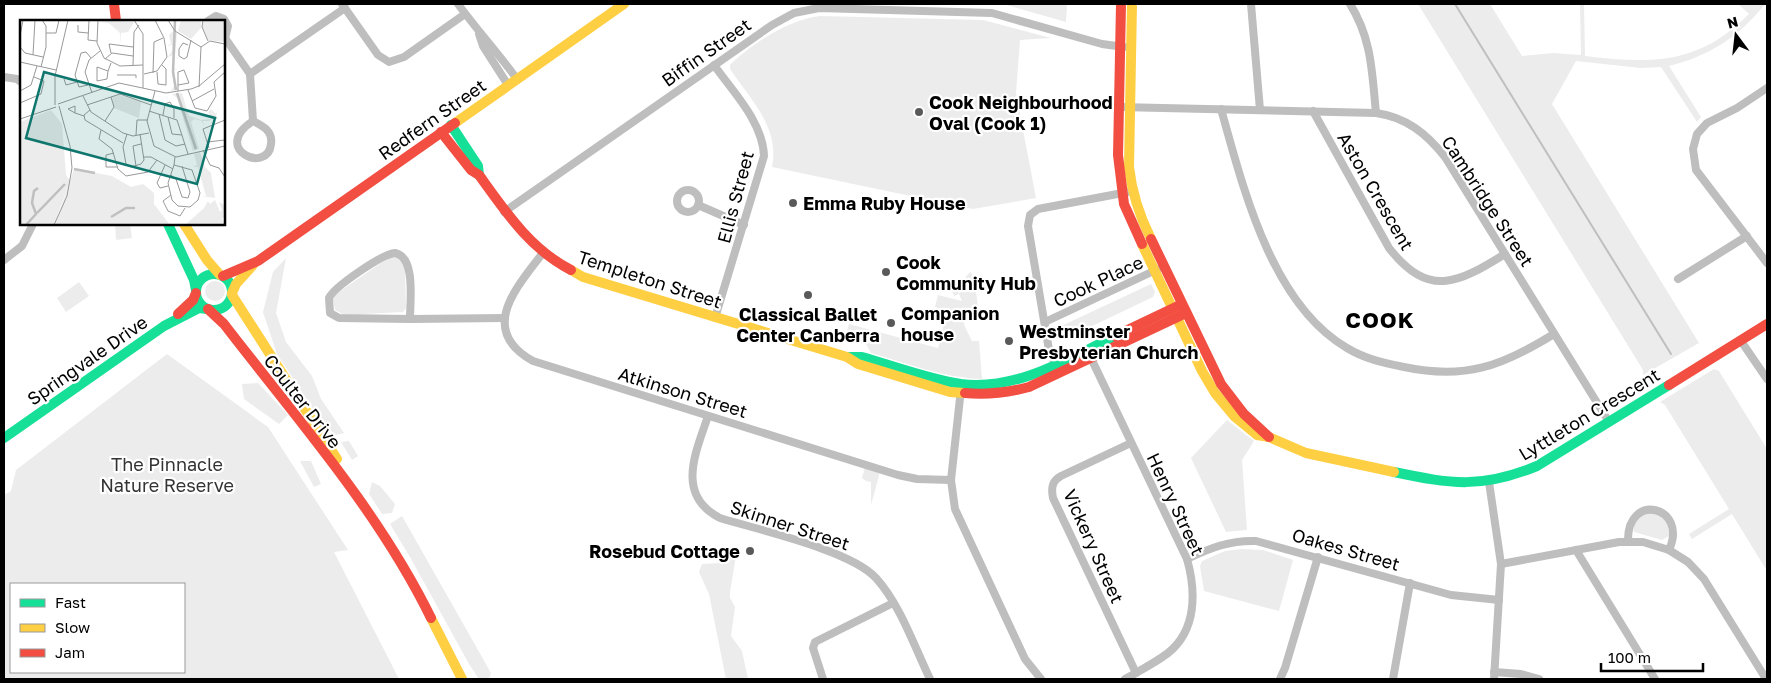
<svg xmlns="http://www.w3.org/2000/svg" width="1771" height="683" viewBox="0 0 1771 683" font-family="'Golos Text',sans-serif">
  <rect width="100%" height="100%" fill="#fff"/>
  <g fill="#ececec" fill-rule="evenodd">
    <path d="M1000,4H1067L1066,22L1003,4Z"/>
    <path d="M1418,4H1490L1522,56L1554,53L1581,55L1580,4H1584L1585,56C1652,64 1698,65 1749,14L1738,4H1765C1739,37 1709,56 1669,66L1701,117L1697,122L1661,67L1641,68L1576,61L1552,104L1699,343L1643,375V370Z"/>
    <path d="M820,16L983,20L1051,38L1020,40L1016,93L1036,198L973,209L772,167C780,128 751,100 730,69V65C751,44 790,19 820,16Z"/>
    <path d="M115,224H130L132,238L116,240Z"/>
    <path d="M391,256L399,258L405,268L406,308L403,312L344,315L335,310L333,299L336,294Z"/>
    <path d="M286,258L276,313L286,342L312,376L321,399L344,433L336,435L321,421L277,354L263,312L273,272Z"/>
    <path d="M970,272L974,276L978,306L965,315L964,325L972,341H979L982,379C944,378 907,363 871,353L866,344L844,341L849,324L938,348L947,312L957,317L961,314L935,307L938,295L962,301L959,294L954,296L950,286L955,284L959,294L964,279Z"/>
    <circle cx="215" cy="291" r="10"/>
    <path d="M79,282L89,296L66,312L57,298Z"/>
    <path d="M1151,284L1155,292L1153,297L1065,339L1059,337L1057,328Z"/>
    <path d="M167,354L268,427L348,550L334,552L399,679H4V495L11,491L16,470ZM11,584H184V672H11Z"/>
    <path d="M1714,369L1719,371L1767,449V571L1732,514L1692,539L1689,534L1729,509L1665,405L1660,402Z"/>
    <path d="M258,383L288,415L279,424L244,399L242,384Z"/>
    <path d="M1227,420L1254,441L1242,460L1247,530L1226,532L1191,458Z"/>
    <path d="M349,441L358,456L352,460L341,442Z"/>
    <path d="M300,461H311L321,484L314,487Z"/>
    <path d="M865,467L880,472L871,505V482L866,481L862,478Z"/>
    <path d="M372,482L380,486L395,504L392,513L382,514L369,494Z"/>
    <path d="M1644,513L1659,514L1668,522L1669,536L1662,540L1634,532V522Z"/>
    <path d="M402,516L491,673L489,679H479L469,664L410,557L390,524Z"/>
    <path d="M1241,549L1263,550L1293,560L1279,611L1204,591L1200,566L1202,561L1225,551Z"/>
    <path d="M725,555L736,556L730,592V598L735,607L731,636L742,651L748,679H726L709,594L699,572L702,564L720,563Z"/>
  </g>
  <g fill="none" stroke-linecap="round" stroke-linejoin="round">
    <path stroke="#bfbfbf" stroke-width="2" d="M1455,4L1671,354"/>
    <g stroke="#bebebe" stroke-width="8">
      <path d="M342,4L378,55L389,62L404,57L465,14"/>
      <path d="M458,4C477,30 498,53 517,79"/>
      <path d="M1251,4L1260,110"/>
      <path d="M1350,4C1372,39 1372,73 1376,113"/>
      <path d="M208,21L216,16L224,19L228,26L225,38"/>
      <path d="M479,34L483,46L508,85"/>
      <path d="M225,38L250,74L345,8"/>
      <path d="M714,65C733,92 763,122 764,156L715,318"/>
      <path d="M250,74L253,121"/>
      <path d="M4,77L17,79L21,82"/>
      <path d="M1767,88L1737,108L1707,123L1697,134L1693,149L1696,170L1767,263"/>
      <path d="M1119,107L1376,113C1406,117 1427,134 1445,157L1609,422"/>
      <path d="M1221,109C1243,187 1271,304 1347,348C1365,359 1384,363 1404,367C1465,380 1502,366 1554,334"/>
      <path d="M1313,111L1389,248C1429,299 1458,283 1505,254"/>
      <path d="M253,121C263,126 273,131 271,144C268,175 210,149 253,121Z"/>
      <circle cx="688" cy="201" r="11"/>
      <path d="M698,205L744,225"/>
      <path d="M504,212L772,25L794,13L819,8L992,13L1102,44L1124,47"/>
      <path d="M542,254C517,287 477,330 533,361L898,475L917,479L951,480"/>
      <path d="M4,260L22,246L33,224"/>
      <path d="M1678,279L1747,236"/>
      <path d="M410,319L339,318L330,313L329,298C334,287 382,254 395,253C416,257 410,301 410,319L505,318"/>
      <path d="M1045,322L1158,269"/>
      <path d="M1741,341L1767,379"/>
      <path d="M1089,354L1187,559C1196,591 1197,630 1168,653C1155,663 1139,671 1125,679"/>
      <path d="M1057,368L1049,350L1028,226L1030,215L1038,209L1128,192"/>
      <path d="M961,389L951,480L955,509L1025,659L1041,679"/>
      <path d="M708,416C696,452 675,495 720,518C759,530 850,550 876,578C901,606 914,646 930,679"/>
      <path d="M1131,443L1061,476C1052,481 1051,488 1053,498L1136,673"/>
      <path d="M1489,482L1501,564L1494,679"/>
      <path d="M1628,541C1627,491 1689,506 1669,550"/>
      <path d="M1576,550L1655,679"/>
      <path d="M1187,559C1210,548 1230,540 1256,541L1451,595L1499,600"/>
      <path d="M1501,564L1619,542H1643L1669,550L1688,562L1704,579L1766,679"/>
      <path d="M1494,672L1521,674L1539,679"/>
      <path d="M823,679L813,648L815,642L893,603"/>
      <path d="M1280,679L1285,668L1318,557"/>
      <path d="M1393,679L1410,583"/>
    </g>
    <g stroke="#16e098" stroke-width="10">
      <path d="M451,125L478,166L479,175"/>
      <path d="M168,224L194,280L196,290"/>
      <circle cx="214" cy="292" r="18"/>
      <path d="M848,357H862C894,366 928,379 961,384C1016,391 1068,359 1115,336"/>
      <path d="M4,438L164,326L199,308L207,309"/>
      <path d="M1394,472C1451,484 1481,489 1537,466L1669,385"/>
    </g>
    <g stroke="#ffcf43" stroke-width="10">
      <path d="M1132,4L1129,167C1132,194 1139,215 1151,239"/>
      <path d="M455,123L624,4"/>
      <path d="M184,224L207,260L220,275"/>
      <path d="M1142,244L1202,371L1215,393L1235,417L1257,435L1269,437L1306,453L1394,472"/>
      <path d="M571,270L583,277L847,357L858,364L950,392L965,393"/>
      <path d="M232,293L236,284L253,265"/>
      <path d="M232,295L337,459"/>
      <path d="M431,618L462,679"/>
    </g>
    <g stroke="#f24e42" stroke-width="10">
      <path d="M114,4L116,21"/>
      <path d="M1121,4L1118,155L1124,204L1142,244"/>
      <path d="M441,132L471,170L479,175C505,211 530,249 571,270"/>
      <path d="M1151,239L1221,384L1244,414L1269,437"/>
      <path d="M223,276L258,261L455,123"/>
      <path d="M208,309L224,324C297,419 378,510 431,618"/>
      <path d="M178,314L193,300L196,293"/>
      <path d="M1115,336L1178,306"/>
      <path d="M1669,385L1767,324"/>
      <path d="M965,393C988,395 1007,393 1029,387L1186,313"/>
    </g>
  </g>
  <g fill="#595959" stroke="#fff" stroke-width="2">
    <circle cx="919" cy="112" r="5"/>
    <circle cx="793" cy="203" r="5"/>
    <circle cx="886" cy="272" r="5"/>
    <circle cx="808" cy="295" r="5"/>
    <circle cx="891" cy="323" r="5"/>
    <circle cx="1009" cy="341" r="5"/>
    <circle cx="750" cy="551" r="5"/>
  </g>
  <g text-anchor="middle" dominant-baseline="central" stroke-width="4.5" stroke-linejoin="round" paint-order="stroke">
    <g font-size="18" fill="#000" stroke="#fff">
      <text transform="translate(706 52) rotate(-35)">Biffin Street</text>
      <text transform="translate(432 119) rotate(-35)">Redfern Street</text>
      <text transform="translate(1376 191) rotate(60)">Aston Crescent</text>
      <text transform="translate(735 197) rotate(-75)">Ellis Street</text>
      <text transform="translate(1488 201) rotate(57)">Cambridge Street</text>
      <text transform="translate(650 279) rotate(18)">Templeton Street</text>
      <text transform="translate(1098 281) rotate(-25)">Cook Place</text>
      <text transform="translate(87 360) rotate(-35)">Springvale Drive</text>
      <text transform="translate(683 392) rotate(17)">Atkinson Street</text>
      <text transform="translate(303 401) rotate(52)">Coulter Drive</text>
      <text transform="translate(1589 414) rotate(-31)">Lyttleton Crescent</text>
      <text transform="translate(1176 504) rotate(65)">Henry Street</text>
      <text transform="translate(790 525) rotate(18)">Skinner Street</text>
      <text transform="translate(1094 546) rotate(66)">Vickery Street</text>
      <text transform="translate(1346 549) rotate(16)">Oakes Street</text>
    </g>
    <g font-size="18" font-weight="bold" fill="#000" stroke="#fff" text-anchor="start">
      <text x="929" y="102">Cook Neighbourhood<tspan x="929" dy="21">Oval (Cook 1)</tspan></text>
      <text x="803" y="203">Emma Ruby House</text>
      <text x="896" y="262">Cook<tspan x="896" dy="21">Community Hub</tspan></text>
      <text x="901" y="313">Companion<tspan x="901" dy="21">house</tspan></text>
      <text x="808" y="314" text-anchor="middle">Classical Ballet<tspan x="808" dy="21">Center Canberra</tspan></text>
      <text x="1019" y="331">Westminster<tspan x="1019" dy="21">Presbyterian Church</tspan></text>
      <text x="740" y="551" text-anchor="end">Rosebud Cottage</text>
    </g>
    <g font-size="18" fill="#333" stroke="#fff">
      <text x="167" y="464">The Pinnacle<tspan x="167" dy="21">Nature Reserve</tspan></text>
    </g>
    <g font-size="22" font-weight="bold" letter-spacing="1" fill="#000" stroke="#fff">
      <text x="1380" y="319">COOK</text>
    </g>
  </g>
  <g transform="translate(20 20)">
    <rect width="205" height="205" fill="#fff"/>
    <path d="M89,0L114,2L108,12L101,13L100,24V13L89,3L79,2ZM161,0H181V8L171,19L158,11ZM184,0H204L205,22L188,20L182,7ZM153,11L157,13L154,48L158,50L154,49L157,70L151,71L154,66L153,35L148,37L152,31V25L147,26L151,24L149,15ZM162,73L169,96L175,98L177,91L175,98L181,100L192,99L188,92L191,89L196,94L200,85L196,96L198,100L194,98L189,101H183L184,107L182,101L174,99L171,102L179,129L173,131L157,78L152,74ZM99,75L121,82L119,98L94,88L92,77ZM31,90L42,104L46,155L50,161L34,205H0V102ZM180,132L185,147L191,153L195,178L181,176H186L178,147H173L177,145L174,134ZM54,149L92,156L111,167L123,164L134,173V184L150,205H35ZM195,180L200,192L202,190L199,182L204,185L205,198H202L205,205H165L184,188L188,181L190,184Z" fill="#ececec"/>
    <path fill="none" stroke="#bfbfbf" stroke-width="2.5" d="M155,1L153,52L156,70M157,73L176,129M54,149L75,153M17,193L45,164M91,197L106,188H115M6,205L16,194L12,183L14,171L18,168"/>
    <path fill="none" stroke="#999" stroke-width="1" d="M69,0L68,20L77,21M78,0L77,23L84,38L100,46L123,45M114,0L123,14V68M148,0L155,11L181,27M183,0L182,7L188,21M58,5V12L68,13M26,13H36L39,0M0,16L3,0M168,25L163,23L159,29V36L164,39L167,37L171,20M0,27L5,33L23,37M91,33L89,24L113,27M13,35L15,0M85,39L92,33L113,36M0,42L36,50M113,46L114,12L119,5M21,47L26,27V6L22,0M88,51L87,59L77,61V47L88,51L91,43M137,52L138,64L146,65V49L142,45M133,53L134,22L143,18M124,54L137,51L147,37L144,18L135,0M97,55H116V58M44,59L46,65L57,62M68,65L59,67L55,55L61,33L66,32L71,38M158,65L169,63L164,50L158,52V71M179,67L181,27L190,21L205,24M168,70L175,88L187,91L196,76L194,62L205,52M0,71L11,65L17,46M135,71L127,101L134,126L156,137L205,126M72,73L65,52L69,40L80,31M63,76L71,92L103,113L113,116L129,113M172,81L194,69M0,83L21,74L24,61L14,57M38,84L99,63L146,73L171,69L179,66L205,44M35,85V56L48,0M67,85L100,74L131,85M70,90L64,95L65,100L103,123M129,91L157,100L168,134M55,93L48,89L55,86V93L64,96M139,94L145,120L156,126L165,124M143,95L145,84L150,82L154,89V98M148,97L152,114L162,115M0,99L36,87M85,101L94,87L91,77M81,110L79,119L92,129L98,149L106,156L128,152L137,140M107,114L103,127L106,144L111,147L121,144L124,140L120,114M116,115L117,100H128M187,122L205,120M189,128L183,109L205,100M183,130L190,145L199,148L205,157M94,133L86,135V147H97M124,137H131L153,149M145,145L137,163L140,168L148,166M154,145L148,163L152,180L158,186L170,187L178,180L180,173L172,150L154,145L155,137M116,146L113,126L121,124M151,155L156,159L162,177L168,178L170,172L162,146M151,175L143,181L148,191L160,196L165,188M34,205L47,176L52,148L50,126L39,86"/>
    <path fill="#0f766e" fill-opacity="0.15" stroke="#0f766e" stroke-width="2.5" d="M24,52L195,98L177,164L6,118Z"/>
    <rect width="205" height="205" fill="none" stroke="#000" stroke-width="2.5"/>
  </g>
  <rect width="1771" height="683" fill="none" stroke="#000000" stroke-width="10"/>
  <rect x="10" y="583" width="175" height="90" fill="#ffffff" stroke="#999999"/>
  <rect x="20" y="599" width="25" height="8" fill="#16e098" stroke="#999999"/>
  <text x="55" y="608" font-size="15" fill="#000000">Fast</text>
  <rect x="20" y="624" width="25" height="8" fill="#ffcf43" stroke="#999999"/>
  <text x="55" y="633" font-size="15" fill="#000000">Slow</text>
  <rect x="20" y="649" width="25" height="8" fill="#f24e42" stroke="#999999"/>
  <text x="55" y="658" font-size="15" fill="#000000">Jam</text>
  <g transform="translate(1736 35) rotate(345)" stroke="#ffffff" stroke-width="4" paint-order="stroke">
  <path d="M0-4L9 19L0 12L-9 19Z" fill="#000000"/>
  <text y="-8" font-size="14" font-weight="bold" text-anchor="middle" fill="#000000">N</text>
  </g>
  <path d="M1601 663v8h102v-8" fill="none" stroke="#000000" stroke-width="2.5"/>
  <text x="1608" y="663" font-size="15" fill="#000000" stroke="#ffffff" stroke-width="4" paint-order="stroke">100 m</text>
</svg>
